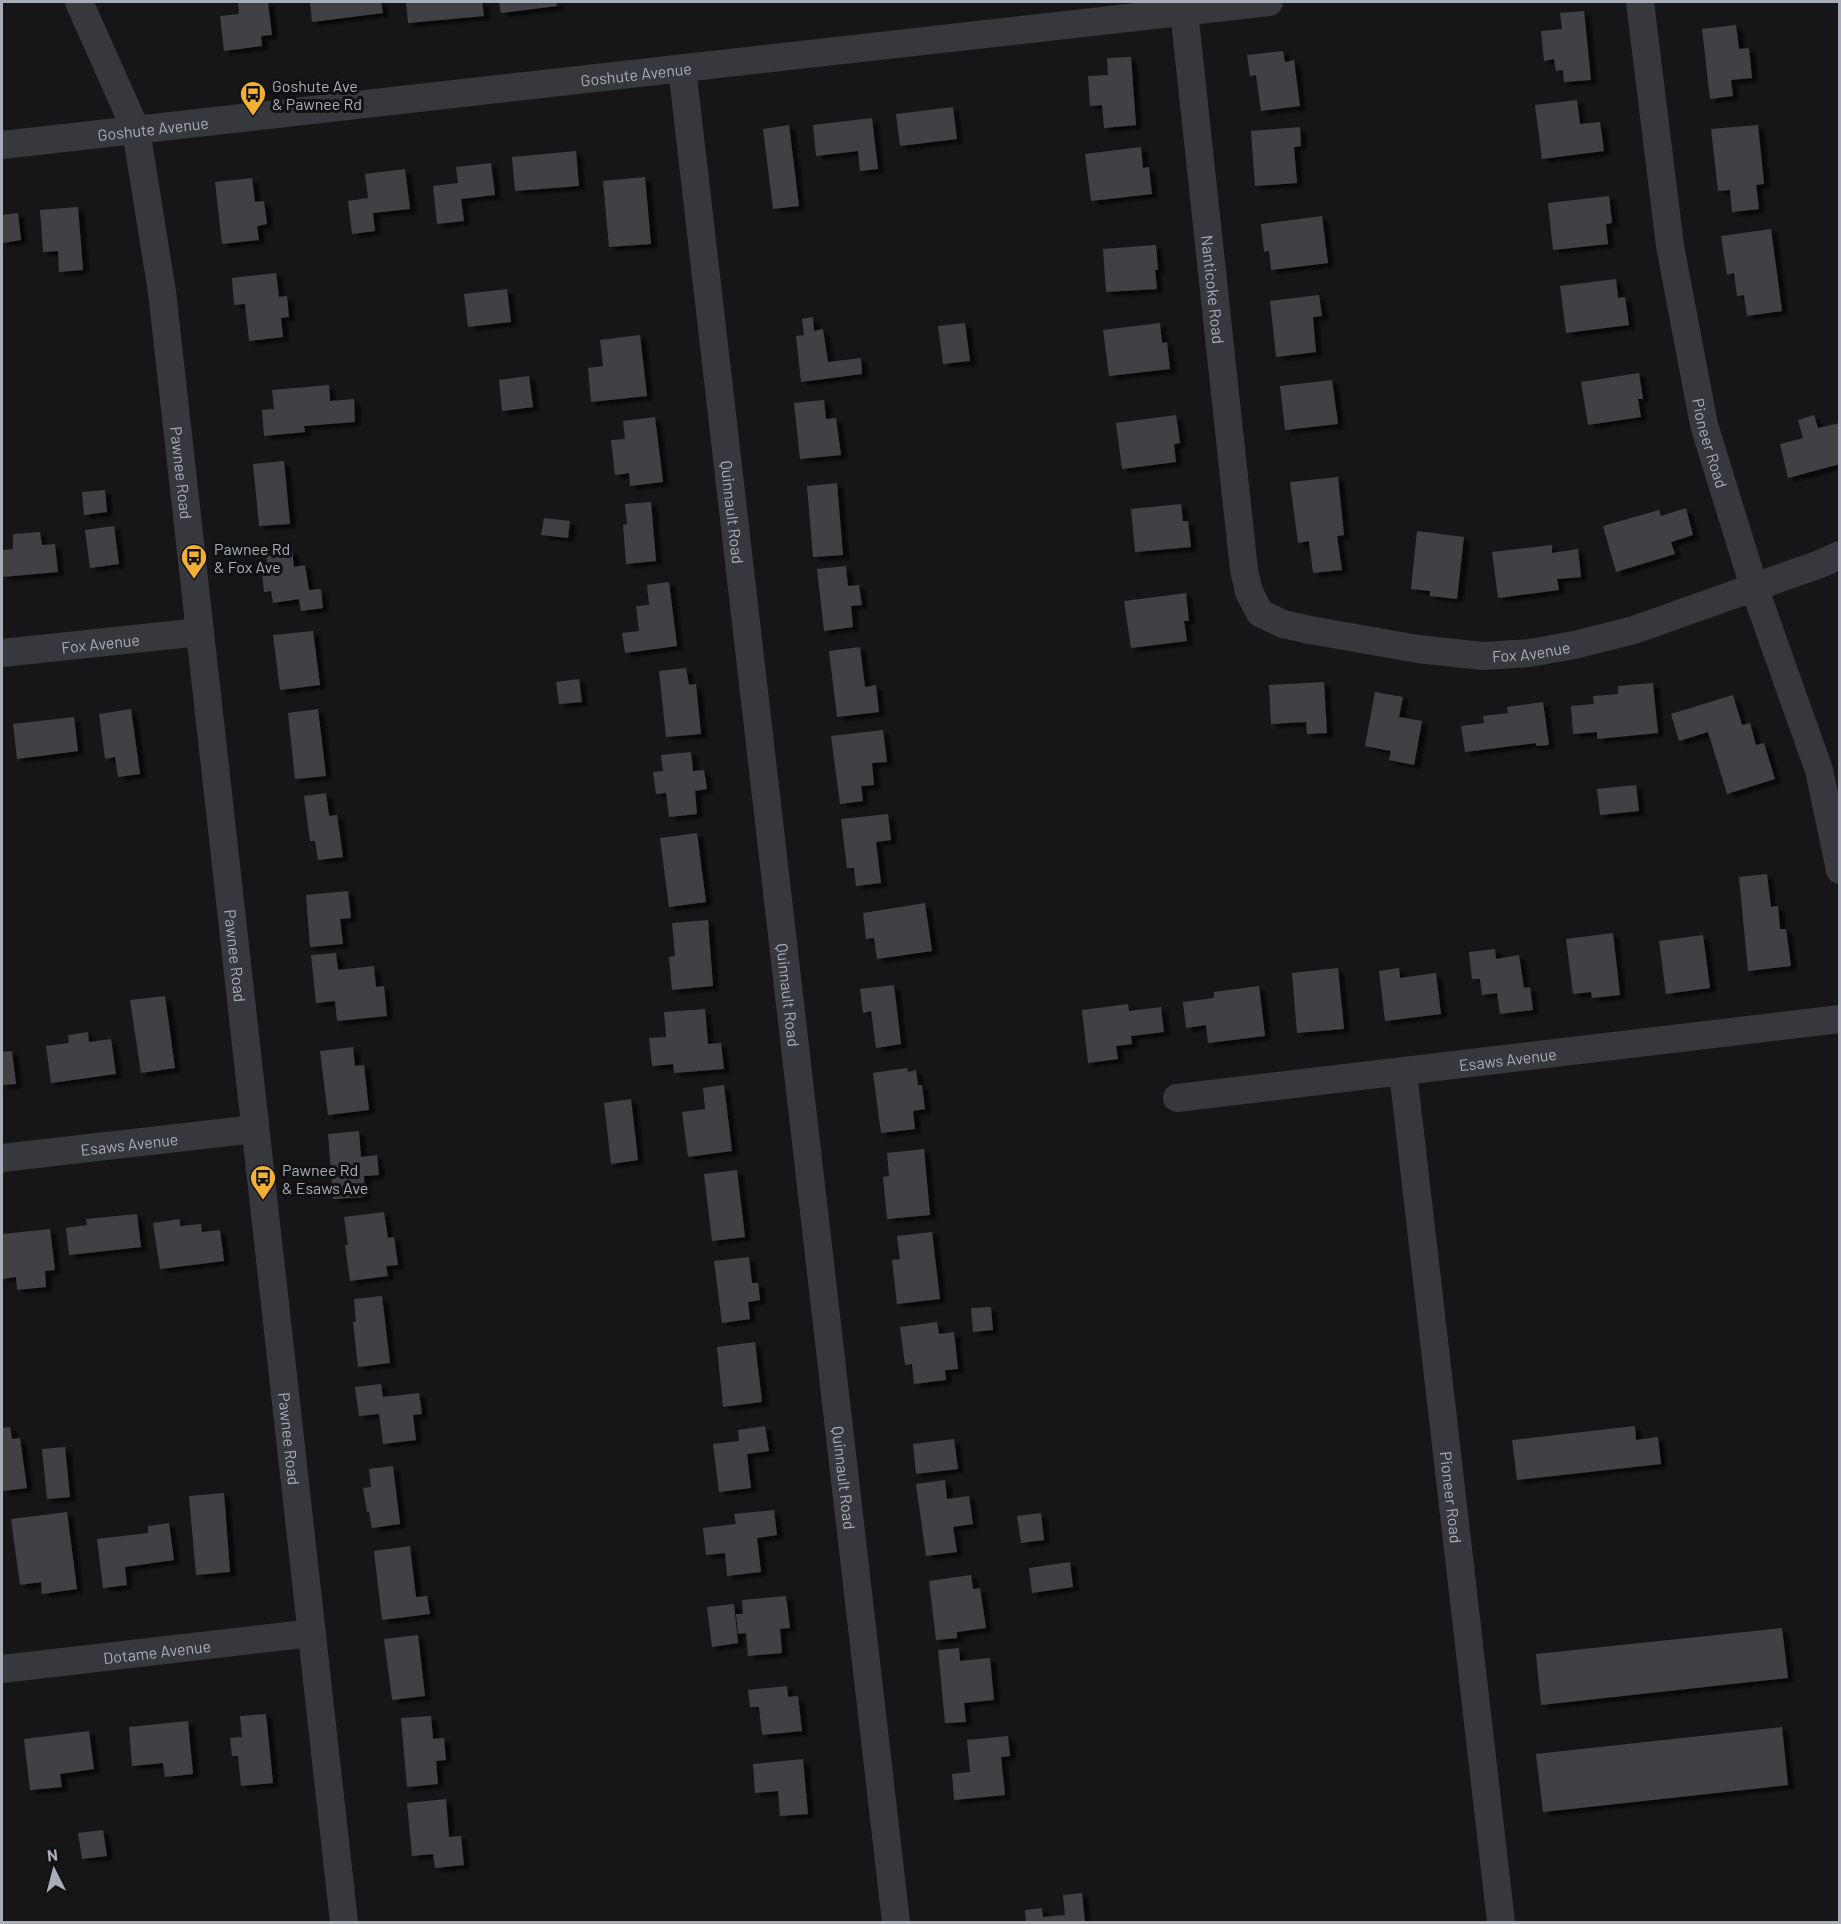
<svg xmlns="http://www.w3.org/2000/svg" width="1841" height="1924" viewBox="0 0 1841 1924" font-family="Barlow,sans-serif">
  <defs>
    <filter id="shadow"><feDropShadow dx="6" dy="4" stdDeviation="1.5" flood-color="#0009"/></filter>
  </defs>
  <rect width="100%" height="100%" fill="#161618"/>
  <g fill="#404145" filter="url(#shadow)">
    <path d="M238,2H268L272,35L261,36L262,46L224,51L220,16L239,14Z"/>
    <path d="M310,2H381L383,13L312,22Z"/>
    <path d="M406,2H482L484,16L408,23Z"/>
    <path d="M499,2H556L557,6L501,13Z"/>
    <path d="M1584,11L1591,80L1564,82L1563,70L1556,71L1554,59L1544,61L1541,31L1562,29L1560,13Z"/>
    <path d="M1736,25L1739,49L1749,48L1752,78L1731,80L1733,96L1710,99L1702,29Z"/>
    <path d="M1283,51L1285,62L1294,60L1300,106L1261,111L1256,75L1250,76L1247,55Z"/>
    <path d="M1131,57L1136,125L1104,128L1102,105L1090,106L1088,76L1108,75L1107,58Z"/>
    <path d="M1577,100L1580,124L1600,122L1604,151L1542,159L1535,105Z"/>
    <path d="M953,107L957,139L900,146L896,114Z"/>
    <path d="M872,118L878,169L860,171L858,151L816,156L813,125Z"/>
    <path d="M789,125L799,206L773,209L763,129Z"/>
    <path d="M1758,125L1764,184L1756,185L1759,209L1732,212L1730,190L1718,191L1711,129Z"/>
    <path d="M1300,127L1301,146L1294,147L1297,183L1255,186L1251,131Z"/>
    <path d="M1141,147L1143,168L1149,167L1152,194L1091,201L1085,154Z"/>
    <path d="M576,151L579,186L515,191L512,157Z"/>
    <path d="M491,163L495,195L461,199L464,221L437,224L433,186L458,183L456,167Z"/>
    <path d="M405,169L410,209L373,213L375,231L352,234L348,201L368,198L365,174Z"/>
    <path d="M645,177L651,244L609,247L603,181Z"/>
    <path d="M252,178L255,202L264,201L267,224L257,226L259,240L222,244L215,182Z"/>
    <path d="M1609,196L1612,223L1606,224L1608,244L1553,250L1548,203Z"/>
    <path d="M78,207L83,270L59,272L58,251L43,252L40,210Z"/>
    <path d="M18,213L21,240L2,243V215Z"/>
    <path d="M1322,216L1328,263L1271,270L1269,251L1264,252L1261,224Z"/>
    <path d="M1771,229L1782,311L1747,316L1744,295L1737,296L1734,273L1727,275L1721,236Z"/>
    <path d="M1156,245L1158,270H1155L1157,289L1106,292L1103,249Z"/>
    <path d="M276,273L279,297L287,296L289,317L281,318L283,337L249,341L245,304L234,305L232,278Z"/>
    <path d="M1616,279L1618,298L1625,297L1629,325L1566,333L1560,286Z"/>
    <path d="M507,289L511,322L468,327L464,294Z"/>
    <path d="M1319,295L1322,316L1313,317L1316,352L1276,357L1270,301Z"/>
    <path d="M813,317L814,331L823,329L828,362L861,358L862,374L801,382L796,336L804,335L802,319Z"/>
    <path d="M965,323L970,361L943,364L938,326Z"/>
    <path d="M1160,323L1162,343L1167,342L1170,369L1109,376L1103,330Z"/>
    <path d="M640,335L647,396L591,402L588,368L603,366L600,340Z"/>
    <path d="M1639,373L1643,399H1638L1641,417L1588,425L1581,382Z"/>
    <path d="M529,376L533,407L502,411L499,380Z"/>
    <path d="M1332,380L1338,424L1285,430L1280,386Z"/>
    <path d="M329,385L330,401L354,399L355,422L304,426L305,432L264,436L262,410L274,409L272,390Z"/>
    <path d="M824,400L826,419L836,418L841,455L800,459L794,403Z"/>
    <path d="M1176,415L1180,443L1174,444L1176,462L1122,469L1116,423Z"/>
    <path d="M1814,415L1818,428L1840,423V464L1788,478L1780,444L1803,438L1798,420Z"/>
    <path d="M655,417L663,482L630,486L629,473L615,475L611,440L625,439L623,421Z"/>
    <path d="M284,461L290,524L259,526L253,464Z"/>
    <path d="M1338,477L1344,535L1337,536L1342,570L1313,573L1309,541L1298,543L1290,482Z"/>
    <path d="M837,483L843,555L813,557L807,486Z"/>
    <path d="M105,490L107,512L84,515L82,492Z"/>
    <path d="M651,502L656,561L626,564L623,525L627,524L625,504Z"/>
    <path d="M1181,504L1183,521H1188L1191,547L1135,552L1131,509Z"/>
    <path d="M1686,508L1693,535L1671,542L1675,554L1616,572L1603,526L1659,510L1661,516Z"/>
    <path d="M544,518L570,521L568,538L541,535Z"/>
    <path d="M114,526L119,564L90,568L85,530Z"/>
    <path d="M1417,531L1464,537L1457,599L1430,596V591L1411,589Z"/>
    <path d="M40,532L42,545L55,544L58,572L2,577V550L13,549V534Z"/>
    <path d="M1552,545V553L1578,549L1581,577L1557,579L1559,590L1498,598L1492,552Z"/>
    <path d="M292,550L294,567L305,565L309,590L321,589L323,608L301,611L299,599L273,603L271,591L264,592L262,572L268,571L266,554Z"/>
    <path d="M846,566L848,586L859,585L862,605L851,606L853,627L824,631L817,569Z"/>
    <path d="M669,582L677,646L625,653L622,633L639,631L636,606L649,605L647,585Z"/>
    <path d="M1186,593L1189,621H1184L1187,641L1131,648L1124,601Z"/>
    <path d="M313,631L320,685L280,690L273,635Z"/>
    <path d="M860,647L865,687L876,685L879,712L837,717L829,651Z"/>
    <path d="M686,668L689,685L696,684L701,734L666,737L659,671Z"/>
    <path d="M579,679L582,702L559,704L556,682Z"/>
    <path d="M1324,682L1327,733L1307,734L1306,722L1271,724L1269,685Z"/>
    <path d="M1653,683L1658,733L1597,739V732L1573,734L1571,706L1594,704L1593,696L1618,694V686Z"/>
    <path d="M1375,692L1403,697L1399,717L1422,721L1414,765L1389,760L1391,751L1365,746Z"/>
    <path d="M1733,695L1742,725L1750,723L1756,745L1764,743L1775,779L1727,794L1708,732L1679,741L1671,714Z"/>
    <path d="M1543,702L1549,745L1536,746V743L1465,752L1461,726L1484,723L1483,716L1508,713L1507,707Z"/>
    <path d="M131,709L140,774L118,777L115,757L105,759L99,714Z"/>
    <path d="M318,709L326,776L295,779L288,713Z"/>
    <path d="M74,717L78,751L17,759L13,724Z"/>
    <path d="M883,730L887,762L872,763L874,785L861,786L863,801L840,804L831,736Z"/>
    <path d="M691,752L693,771L704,770L707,789L695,791L697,814L669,817L666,793L656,794L653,772L663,771L661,755Z"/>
    <path d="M1636,785L1639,811L1600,815L1597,789Z"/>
    <path d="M326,793L329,816L337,815L343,857L318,860L315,841H310L304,796Z"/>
    <path d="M888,814L891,840L876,842L881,883L856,886L854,868H847L841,819Z"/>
    <path d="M697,833L706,902L669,907L660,838Z"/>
    <path d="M1767,874L1771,907L1778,906L1780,929H1786L1791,966L1748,971L1739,877Z"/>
    <path d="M348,891L351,918L340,919L343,944L310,947L306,895Z"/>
    <path d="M925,903L932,951L877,959L874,938L866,939L863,913Z"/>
    <path d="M708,920L713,986L672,990L669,957L675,956L672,923Z"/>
    <path d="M1613,933L1620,995L1592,998L1591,992L1573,994L1566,939Z"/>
    <path d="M1703,935L1710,988L1666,994L1659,941Z"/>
    <path d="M1495,949L1496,959L1519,955L1524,988L1530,987L1533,1010L1500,1014L1497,993L1482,995L1480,979H1472L1469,952Z"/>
    <path d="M336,953L338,970L374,966L376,987L384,986L387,1016L337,1021L335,1001L316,1003L311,955Z"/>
    <path d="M1338,968L1344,1029L1297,1033L1292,973Z"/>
    <path d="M1399,968L1400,978L1436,973L1441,1014L1385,1021L1379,971Z"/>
    <path d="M894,985L901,1044L876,1048L871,1011L863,1013L860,989Z"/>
    <path d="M1259,986L1265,1036L1208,1043L1206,1025L1186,1028L1183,1002L1214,998V992Z"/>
    <path d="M165,996L175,1068L141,1073L130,1000Z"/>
    <path d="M1128,1004L1129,1011L1161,1007L1164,1032L1131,1036L1132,1044L1116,1046L1118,1059L1088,1063L1082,1010Z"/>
    <path d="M705,1009L708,1044L721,1043L724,1069L674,1073L673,1064L652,1066L649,1038L666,1037L664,1012Z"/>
    <path d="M88,1032L89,1042L111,1039L116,1074L51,1083L46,1046L69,1043L68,1035Z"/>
    <path d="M353,1047L355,1066L364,1065L369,1110L328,1115L320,1051Z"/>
    <path d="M12,1051L16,1084L2,1085V1052Z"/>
    <path d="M907,1068L908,1072L916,1070L918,1085H922L925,1109L913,1111L915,1129L881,1133L873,1073Z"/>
    <path d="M724,1085L732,1151L688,1157L682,1112L705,1109L703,1088Z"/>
    <path d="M631,1099L638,1160L611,1164L604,1103Z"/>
    <path d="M359,1131L361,1157L377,1155L379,1175L364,1176L365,1197L333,1199L328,1134Z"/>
    <path d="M924,1149L930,1215L887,1219L883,1177L889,1176L887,1153Z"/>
    <path d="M737,1170L745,1237L712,1241L704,1174Z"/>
    <path d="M384,1212L388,1238L394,1237L398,1265L386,1266L388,1276L350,1281L345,1245H348L344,1217Z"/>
    <path d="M137,1214L141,1247L69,1255L66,1228L87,1225L86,1219Z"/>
    <path d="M180,1219V1226L201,1224L202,1232L220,1230L224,1261L160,1269L153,1223Z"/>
    <path d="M50,1229L55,1270L45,1271L46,1287L17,1290L16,1277L2,1279V1234Z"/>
    <path d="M932,1232L940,1299L897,1304L892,1260L900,1259L897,1236Z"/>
    <path d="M749,1257L752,1283H758L760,1300L748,1302L750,1319L722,1323L714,1261Z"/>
    <path d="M382,1296L390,1363L358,1367L353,1322H356L354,1299Z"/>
    <path d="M991,1307L993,1330L973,1332L971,1308Z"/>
    <path d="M937,1322L939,1334L954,1332L958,1369L945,1370L946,1380L914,1384L912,1364L905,1365L900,1327Z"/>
    <path d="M755,1342L762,1402L723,1407L717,1347Z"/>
    <path d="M381,1384L383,1397L419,1393L422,1414L413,1415L416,1440L383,1444L379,1414L359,1416L355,1387Z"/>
    <path d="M765,1426L769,1451L747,1454L751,1488L719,1492L713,1444L739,1441L738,1430Z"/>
    <path d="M1635,1426L1636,1440L1658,1437L1661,1464L1517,1480L1512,1440Z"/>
    <path d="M10,1427L12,1439L20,1438L27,1488L3,1491L2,1428Z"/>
    <path d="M954,1439L958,1469L916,1474L913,1444Z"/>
    <path d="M65,1447L70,1497L47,1499L42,1449Z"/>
    <path d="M393,1466L400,1524L372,1528L369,1512H367L363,1488L371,1487L369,1469Z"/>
    <path d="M945,1480L947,1499L969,1496L973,1524L953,1527L957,1552L926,1556L916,1484Z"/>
    <path d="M224,1493L230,1572L196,1575L189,1496Z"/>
    <path d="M774,1510L777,1535L757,1538L761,1572L727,1576L725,1553L706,1555L703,1528L736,1524L734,1514Z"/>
    <path d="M67,1512L77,1589L42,1594L41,1582L20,1585L11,1519Z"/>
    <path d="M1041,1513L1044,1540L1021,1543L1017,1516Z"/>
    <path d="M169,1523L174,1560L125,1567L127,1585L103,1588L97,1539L148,1533V1526Z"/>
    <path d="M410,1546L416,1597L427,1596L430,1614L382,1620L374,1551Z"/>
    <path d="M1070,1562L1073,1587L1032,1593L1029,1568Z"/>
    <path d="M971,1575L973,1589L980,1588L986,1628L957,1632V1638L936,1640L929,1581Z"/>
    <path d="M786,1596L790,1628L780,1629L782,1653L748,1656L746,1633L738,1634L736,1614H743L742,1600Z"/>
    <path d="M734,1604L738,1643L712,1647L707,1607Z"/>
    <path d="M1782,1628L1788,1678L1541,1705L1536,1654Z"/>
    <path d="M418,1635L425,1696L392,1700L384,1639Z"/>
    <path d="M959,1648L960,1661L990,1658L994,1700L964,1703L966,1722L945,1723L938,1650Z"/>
    <path d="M787,1686L788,1697L798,1696L802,1731L762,1735L759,1707H750L748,1690Z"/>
    <path d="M266,1714L273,1783L241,1786L238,1756H232L230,1738L242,1737L240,1716Z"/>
    <path d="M431,1716L433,1739L444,1738L446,1760L436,1761L438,1784L407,1787L401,1718Z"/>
    <path d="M188,1721L193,1774L165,1777L163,1763L132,1766L129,1727Z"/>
    <path d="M1782,1727L1788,1785L1543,1812L1536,1754Z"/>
    <path d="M89,1731L94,1769L60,1774L62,1787L30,1790L24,1739Z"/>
    <path d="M1008,1736L1010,1756L1001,1757L1005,1795L954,1800L952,1774L970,1772L967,1740Z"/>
    <path d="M803,1759L808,1814L780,1816L778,1791L755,1793L753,1764Z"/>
    <path d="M446,1799L449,1837L461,1836L464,1865L435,1868L433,1854L412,1856L407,1803Z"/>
    <path d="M103,1830L107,1856L82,1859L78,1833Z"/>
    <path d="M1082,1893L1085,1922H1026L1025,1910L1042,1908L1043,1917L1065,1915L1063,1895Z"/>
  </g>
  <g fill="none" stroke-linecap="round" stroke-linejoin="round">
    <g stroke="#37383d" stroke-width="28">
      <path id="s1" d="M79,2L136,130L162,292L344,1922"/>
      <path id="s2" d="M1640,2L1670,246L1704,425L1754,587L1819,770L1840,870"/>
      <path id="s3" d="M1184,11L1244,570L1249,592L1260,613L1283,624L1310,630L1418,649L1483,656L1530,653L1574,645L1634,630L1820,564L1840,555"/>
      <path id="s4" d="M682,68L896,1922"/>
      <path id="s5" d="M2,145L1269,2"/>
      <path id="s6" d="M2,653L200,632"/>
      <path id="s7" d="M1403,1072L1501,1922"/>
      <path id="s8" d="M1177,1098L1840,1019"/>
      <path id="s9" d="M2,1158L255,1129"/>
      <path id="s10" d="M2,1669L312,1633"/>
    </g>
  </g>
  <defs>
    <g id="bus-pin" transform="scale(1.35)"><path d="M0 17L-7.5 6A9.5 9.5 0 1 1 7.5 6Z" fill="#f2b134" stroke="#111113"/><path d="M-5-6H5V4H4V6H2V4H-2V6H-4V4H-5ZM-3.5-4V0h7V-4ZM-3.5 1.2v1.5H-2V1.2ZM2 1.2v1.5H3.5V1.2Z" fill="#111"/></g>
  </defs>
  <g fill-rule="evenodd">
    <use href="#bus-pin" x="253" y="94"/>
    <use href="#bus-pin" x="194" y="557"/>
    <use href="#bus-pin" x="263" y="1178"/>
  </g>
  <g text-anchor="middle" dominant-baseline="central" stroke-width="6" stroke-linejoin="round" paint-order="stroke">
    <g font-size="16" fill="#a8adb8" stroke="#111113">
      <text stroke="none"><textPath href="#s5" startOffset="638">Goshute Avenue</textPath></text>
      <text stroke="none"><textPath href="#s5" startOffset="152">Goshute Avenue</textPath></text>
      <text stroke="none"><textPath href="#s3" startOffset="280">Nanticoke Road</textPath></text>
      <text stroke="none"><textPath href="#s2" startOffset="447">Pioneer Road</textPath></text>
      <text stroke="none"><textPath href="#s1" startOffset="486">Pawnee Road</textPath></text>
      <text stroke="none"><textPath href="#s4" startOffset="447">Quinnault Road</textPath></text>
      <text stroke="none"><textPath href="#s6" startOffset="99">Fox Avenue</textPath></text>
      <text stroke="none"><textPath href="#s3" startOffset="885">Fox Avenue</textPath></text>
      <text stroke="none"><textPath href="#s1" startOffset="972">Pawnee Road</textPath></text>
      <text stroke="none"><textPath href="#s4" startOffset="933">Quinnault Road</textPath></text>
      <text stroke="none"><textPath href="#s8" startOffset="333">Esaws Avenue</textPath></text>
      <text stroke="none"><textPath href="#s9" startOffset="128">Esaws Avenue</textPath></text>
      <text stroke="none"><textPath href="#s1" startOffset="1458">Pawnee Road</textPath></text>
      <text stroke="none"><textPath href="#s4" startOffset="1419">Quinnault Road</textPath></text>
      <text stroke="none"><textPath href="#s7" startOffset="428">Pioneer Road</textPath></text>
      <text stroke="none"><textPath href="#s10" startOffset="156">Dotame Avenue</textPath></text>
    </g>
    <g font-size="16" fill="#a8adb8" stroke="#111113" text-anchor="start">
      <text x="272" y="85">Goshute Ave<tspan x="272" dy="18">&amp; Pawnee Rd</tspan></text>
      <text x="214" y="548">Pawnee Rd<tspan x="214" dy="18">&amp; Fox Ave</tspan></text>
      <text x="282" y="1169">Pawnee Rd<tspan x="282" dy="18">&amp; Esaws Ave</tspan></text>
    </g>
  </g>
  <rect width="1841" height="1924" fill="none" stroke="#a8adb8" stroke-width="6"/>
  <g transform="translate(54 1870) rotate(354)" stroke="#111113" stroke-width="4.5" paint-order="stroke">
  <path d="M0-4.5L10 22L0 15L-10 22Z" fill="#a8adb8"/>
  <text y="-9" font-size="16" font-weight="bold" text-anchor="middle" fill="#a8adb8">N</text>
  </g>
</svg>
